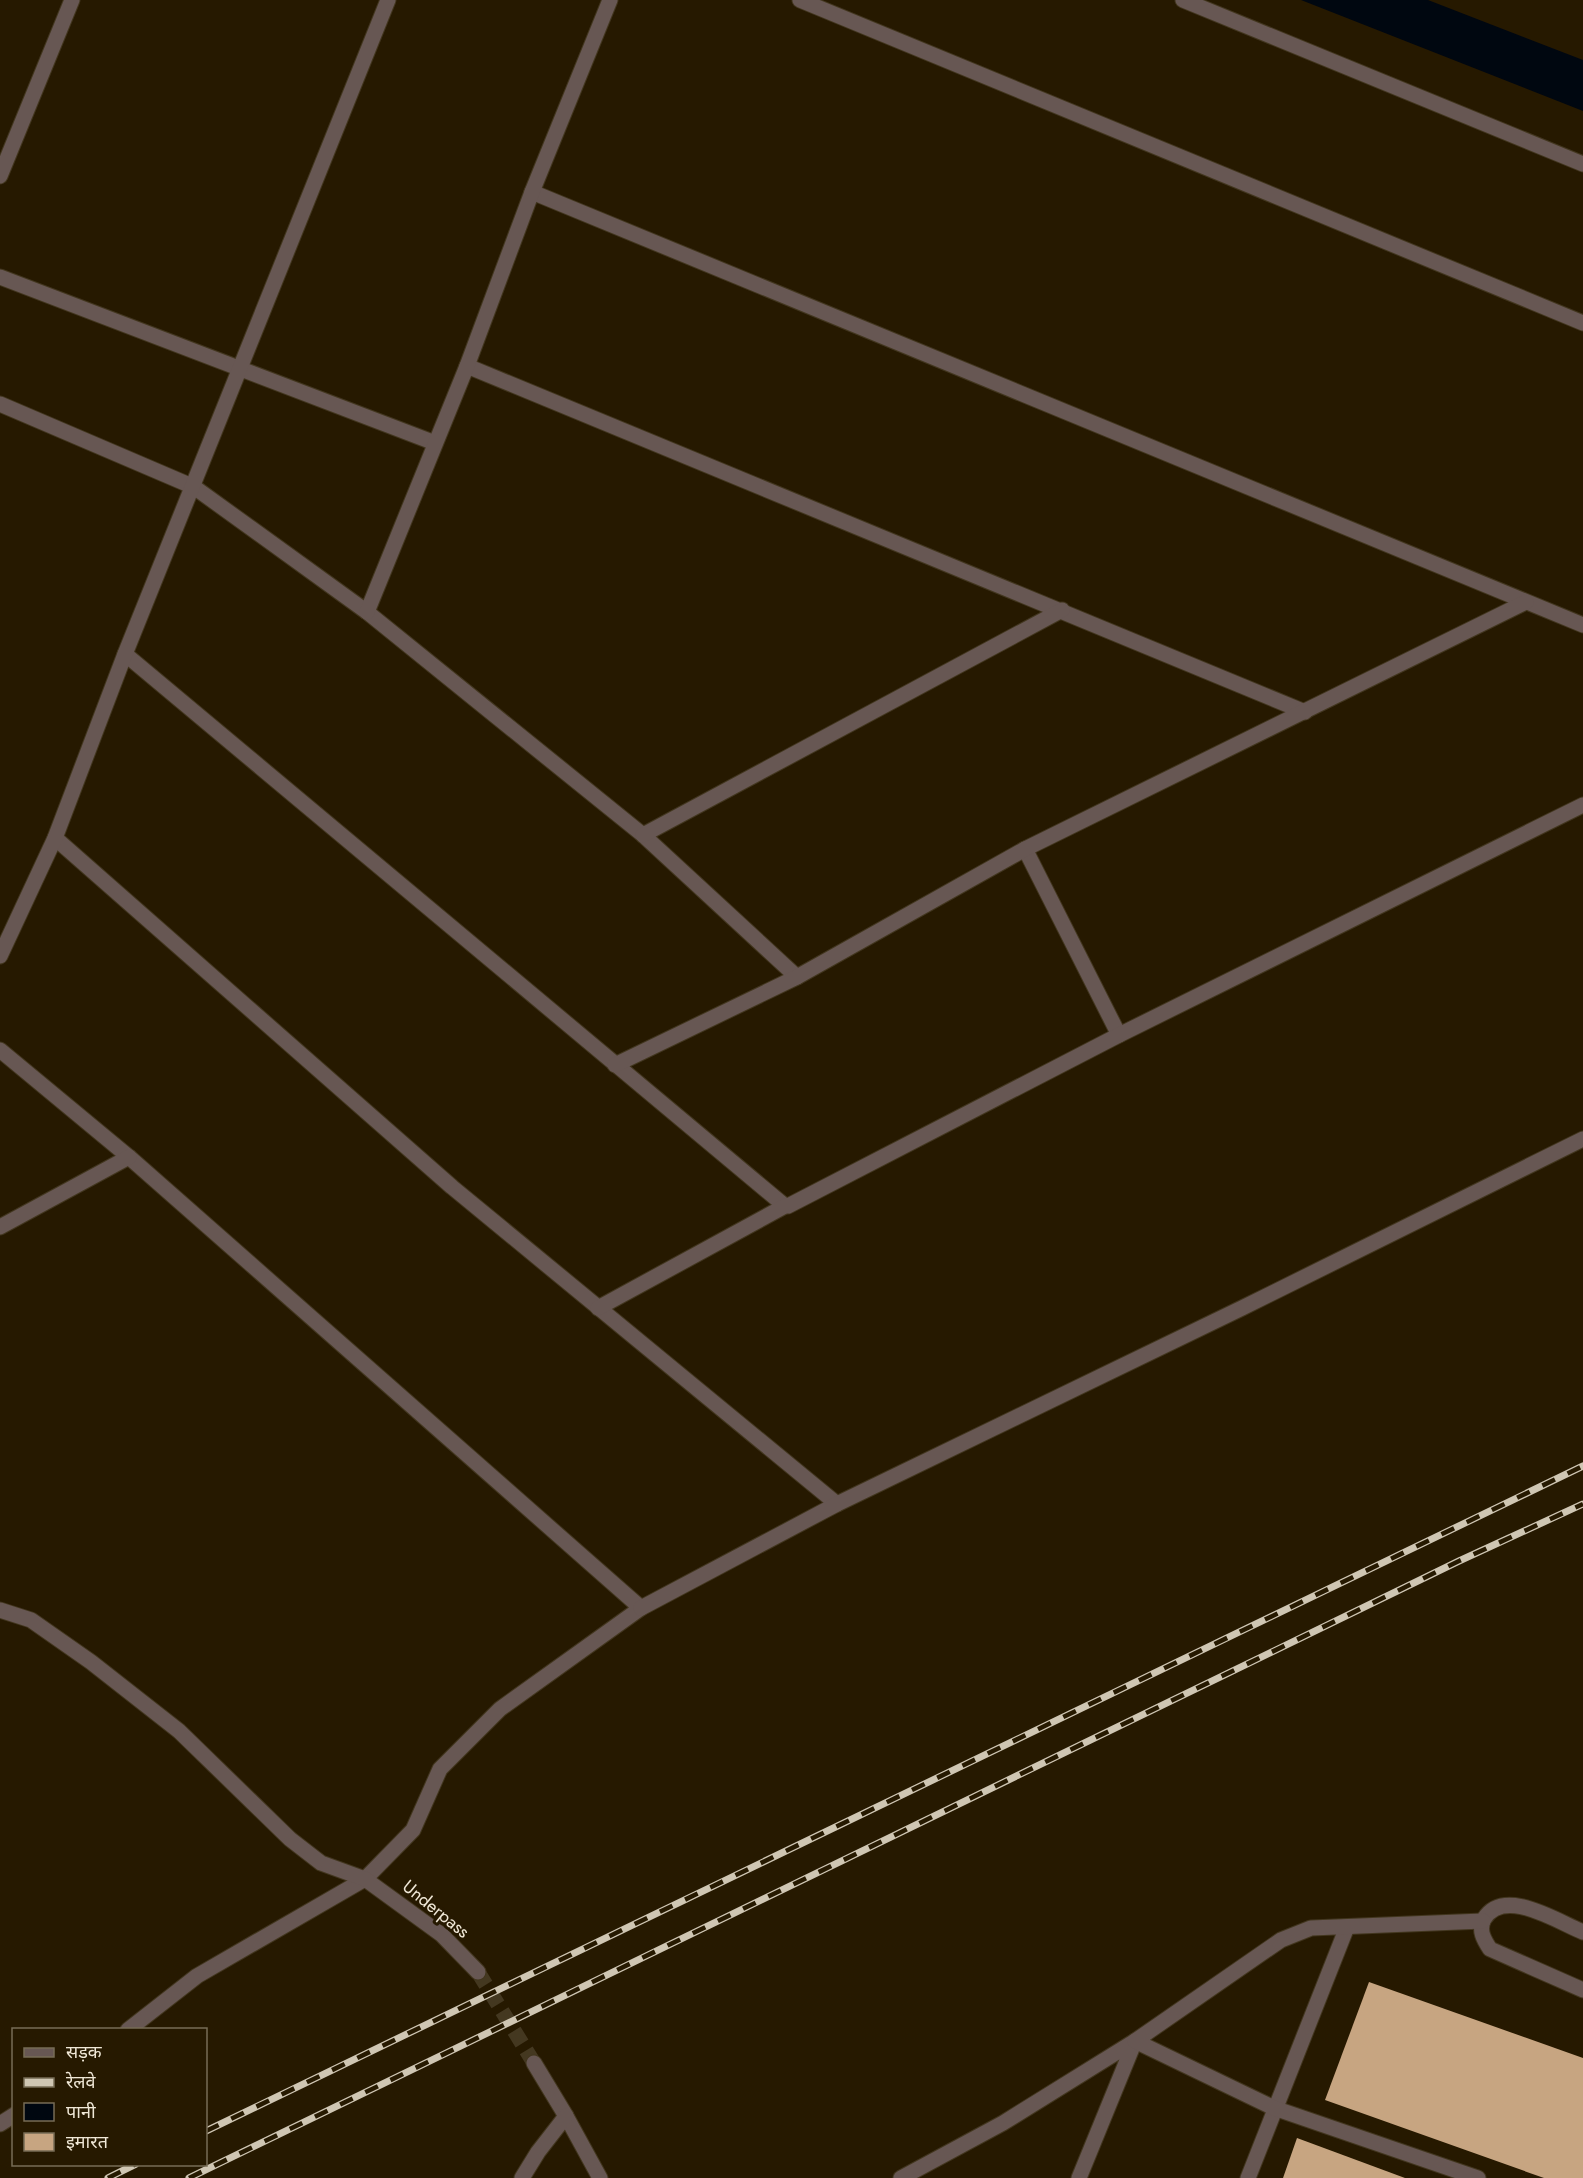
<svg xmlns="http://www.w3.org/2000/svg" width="1583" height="2178" viewBox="0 0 1583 2178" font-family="Jost,'Noto Sans Devanagari',sans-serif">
  <rect width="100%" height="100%" fill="#261900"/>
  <path fill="#000710" d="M1301,0H1428L1583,60V111Z"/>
  <g fill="#c7a581">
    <path d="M1369,1982L1583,2058V2178H1544L1325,2100Z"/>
    <path d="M1297,2138L1405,2178H1283Z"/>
  </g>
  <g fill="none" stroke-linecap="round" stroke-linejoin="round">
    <path stroke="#443820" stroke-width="15" stroke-dasharray="15 8" stroke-linecap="butt" d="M478,1972L534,2063"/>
    <g stroke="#42361e" stroke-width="17">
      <g id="minor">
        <path d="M800,0L1583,323"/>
        <path d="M1183,0L1583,164"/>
        <path d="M0,176L72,0"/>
        <path d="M532,192L1583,625"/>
        <path d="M0,277L435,443"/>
        <path d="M467,366L1305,712"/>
        <path d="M0,404L194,487L367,612L643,835L797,977"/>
        <path d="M367,612L467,366L532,192L610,0"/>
        <path d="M125,654L785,1206"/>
        <path d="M643,835L1062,610"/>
        <path d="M55,838L452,1187L837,1504"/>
        <path d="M1025,849L1119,1035"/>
        <path d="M0,956L55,838L125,654L388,0"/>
        <path d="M0,1050L129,1157L641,1608L500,1709L440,1769L413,1830L365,1879L197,1976L128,2030"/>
        <path d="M615,1065L797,977L1025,849L1526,602"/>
        <path d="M0,1227L129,1157"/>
        <path d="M598,1308L785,1206H788L1119,1035L1583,805"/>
        <path d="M641,1608L837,1504L1242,1308L1583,1139"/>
        <path d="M0,1610L31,1620L91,1662L179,1731L290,1839L321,1863L365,1879L442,1935L478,1972"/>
        <path d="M1583,1932C1558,1922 1504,1886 1484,1919C1478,1930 1484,1940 1490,1949L1583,1990"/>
        <path d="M534,2063L566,2116L600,2178"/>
        <path d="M0,2124L14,2115"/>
        <path d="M522,2178L538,2152L566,2116"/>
        <path d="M901,2178L1003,2123L1135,2041L1079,2178"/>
        <path d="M1248,2178L1347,1927"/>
        <path d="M1478,2178L1274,2108L1135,2041L1281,1940L1311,1928L1483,1921"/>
      </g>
    </g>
    <use href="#minor" stroke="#675753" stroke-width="15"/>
    <g stroke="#cfc6b3" stroke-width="7">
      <g id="rail">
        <path d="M206,2131L1583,1466"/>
        <path d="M108,2178L136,2164"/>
        <path d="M189,2178L1459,1561L1583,1504"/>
      </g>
    </g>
    <use href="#rail" stroke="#261900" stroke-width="4.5" stroke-dasharray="14" stroke-linecap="butt"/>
  </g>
  <g text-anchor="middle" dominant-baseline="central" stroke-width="6" stroke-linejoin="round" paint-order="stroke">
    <g font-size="18" fill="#f0e8d7" stroke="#261900">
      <text transform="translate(436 1909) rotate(39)">Underpass</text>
    </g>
  </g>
  <rect x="12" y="2028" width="195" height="138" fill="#261900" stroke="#776c56" stroke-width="1.5"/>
  <rect x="24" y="2048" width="30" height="9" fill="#675753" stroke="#776c56" stroke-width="1.5"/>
  <text x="66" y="2058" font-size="18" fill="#f0e8d7">सड़क</text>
  <rect x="24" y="2078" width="30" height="9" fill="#cfc6b3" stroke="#776c56" stroke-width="1.5"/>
  <text x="66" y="2088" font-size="18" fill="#f0e8d7">रेलवे</text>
  <rect x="24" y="2103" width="30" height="18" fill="#000710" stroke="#776c56" stroke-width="1.5"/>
  <text x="66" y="2118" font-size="18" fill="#f0e8d7">पानी</text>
  <rect x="24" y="2133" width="30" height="18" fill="#c7a581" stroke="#776c56" stroke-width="1.5"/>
  <text x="66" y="2148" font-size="18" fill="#f0e8d7">इमारत</text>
</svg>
